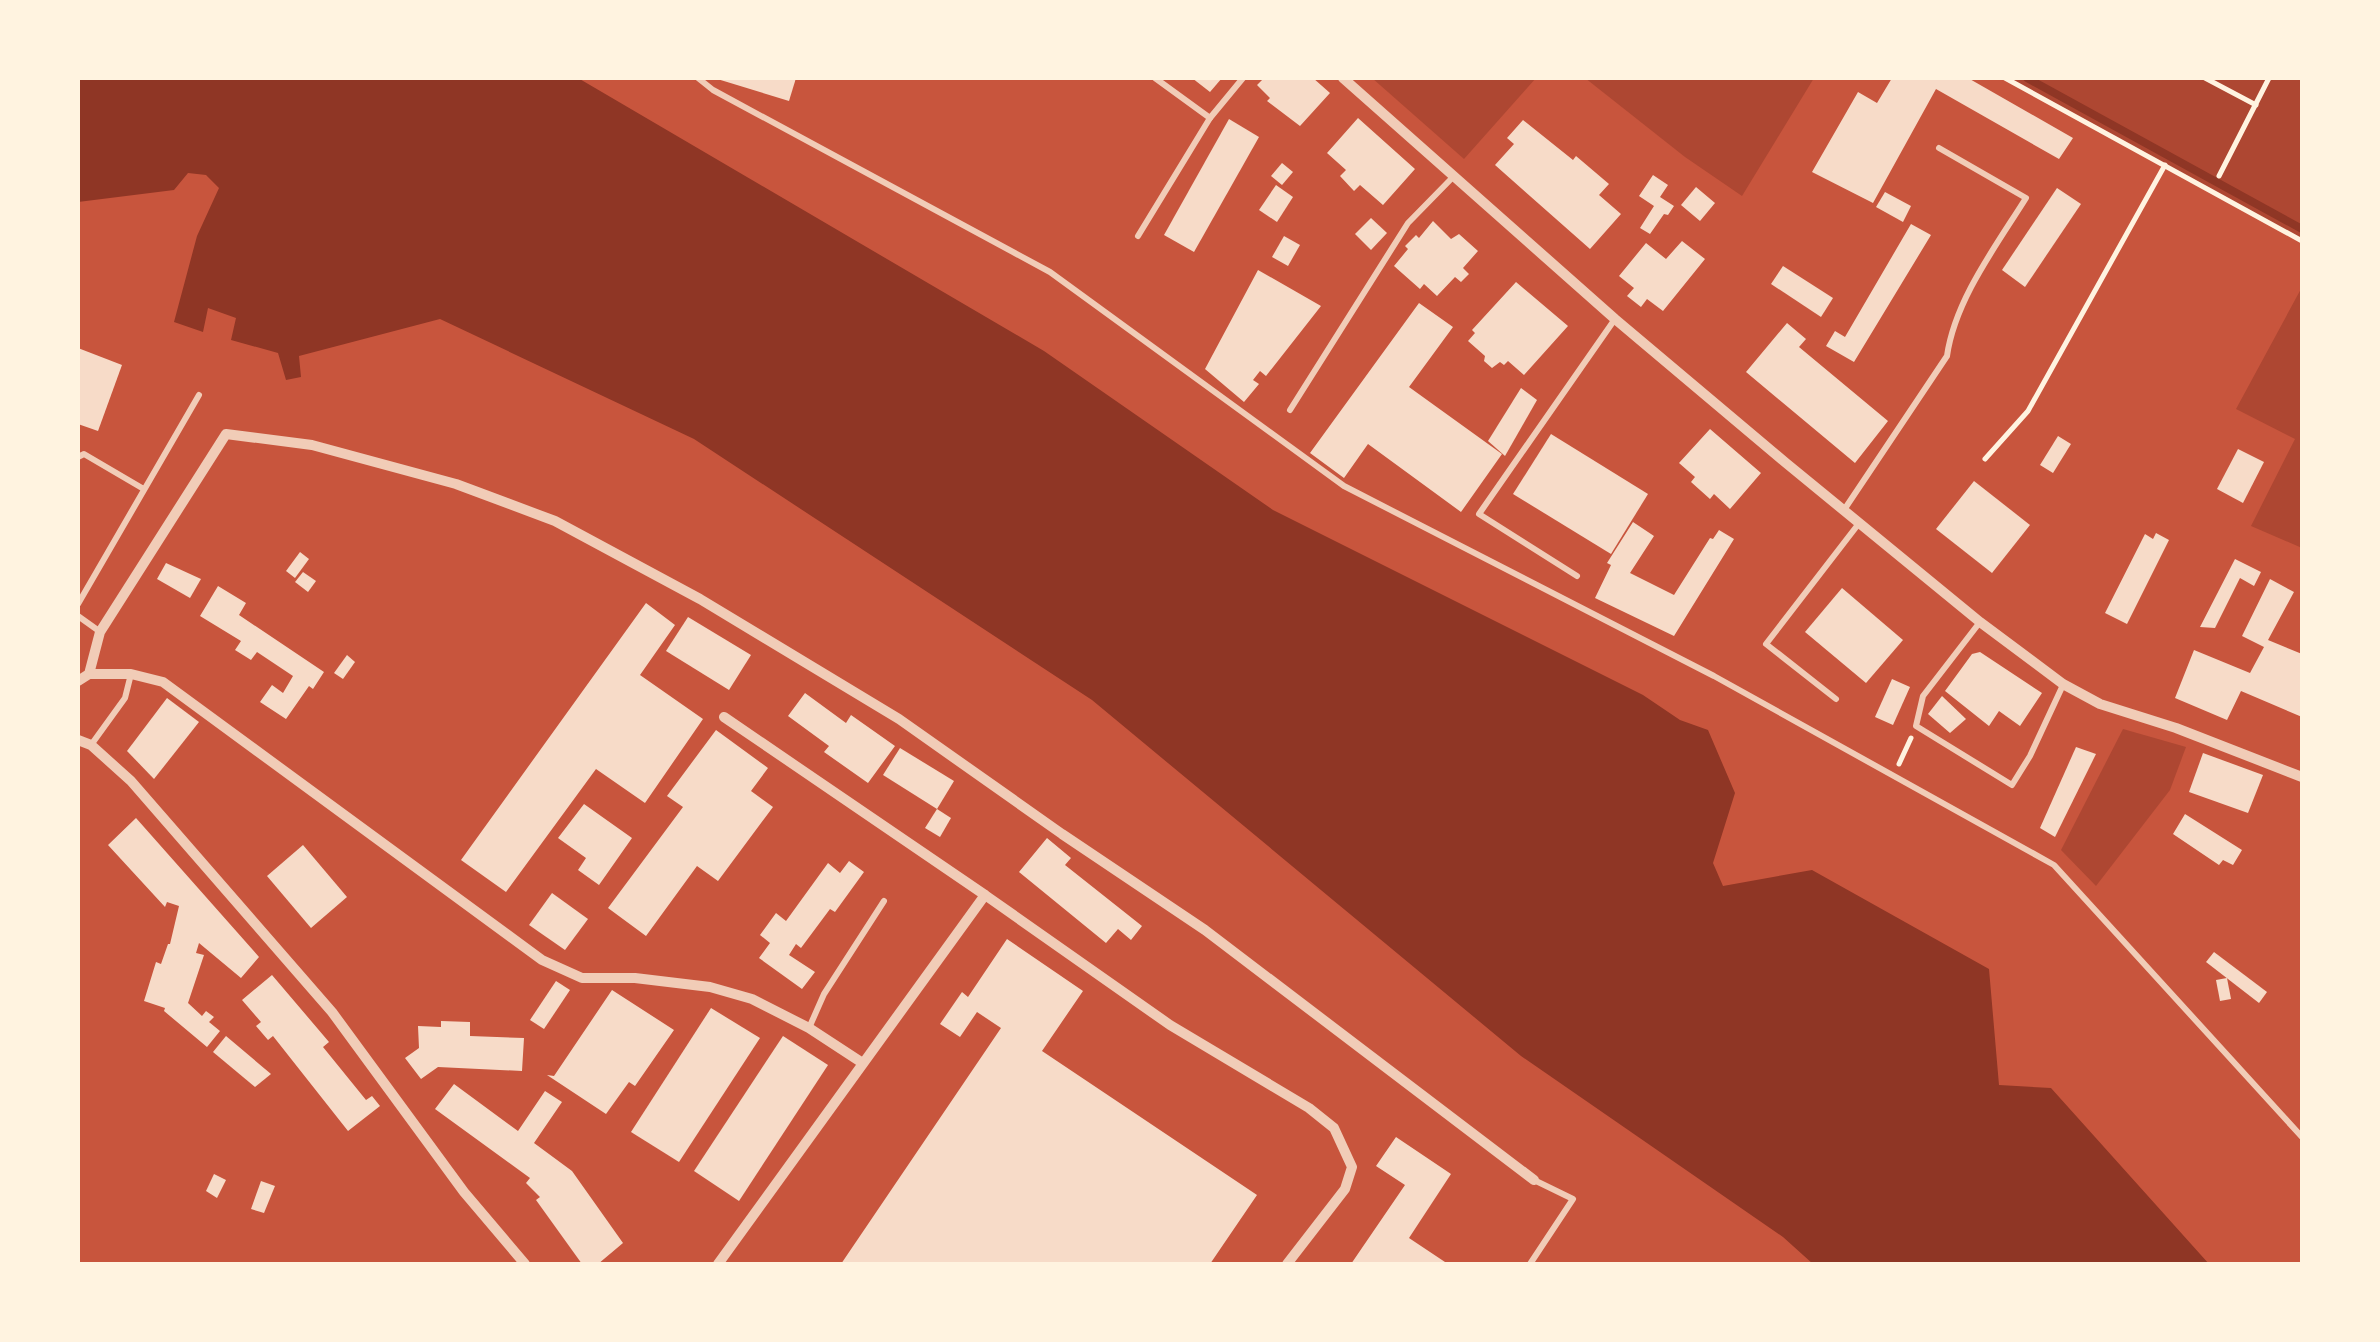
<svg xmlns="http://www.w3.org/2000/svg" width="2380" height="1342" viewBox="0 0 2380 1342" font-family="'Golos Text',sans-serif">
  <rect width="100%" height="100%" fill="#c8553d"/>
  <g fill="#ae4732">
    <path d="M1372,78H1536L1464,159Z"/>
    <path d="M1585,78H1814L1742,196L1685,157Z"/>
    <path d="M2003,78H2302V243Z"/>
    <path d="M2302,287V548L2251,526L2295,439L2236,409Z"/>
    <path d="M2123,729L2186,747L2170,790L2096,886L2061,850Z"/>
  </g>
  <path fill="#8f3625" d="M78,78H578L1044,351L1273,510L1643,695L1680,720L1708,730L1735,793L1713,863L1723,886L1812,870L1989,969L1999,1085L2051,1088L2209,1264H1813L1783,1237L1521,1056L1092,700L694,439L440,319L299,356L301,377L286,380L278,353L231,340L236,318L208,308L203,332L174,322L197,236L219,188L206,175L188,173L174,190L78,202Z"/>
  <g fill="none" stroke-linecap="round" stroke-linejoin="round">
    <path stroke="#8f3625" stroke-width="8" d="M2027,78L2302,229"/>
  </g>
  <g fill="#f7dbc8">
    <path d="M714,78H796L789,101Z"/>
    <path d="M1192,78H1222L1210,92Z"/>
    <path d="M1264,78H1313L1330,93L1300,126L1267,101L1270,98L1257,85Z"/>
    <path d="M1892,78H1968L2073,138L2059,159L1936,89L1873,203L1812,172L1858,92L1877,103Z"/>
    <path d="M1358,118L1415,169L1383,205L1360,185L1354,191L1340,176L1346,170L1327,153Z"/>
    <path d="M1229,119L1259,137L1194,252L1164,235Z"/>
    <path d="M1523,120L1573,160L1576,156L1609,184L1599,195L1621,214L1590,249L1495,165L1514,144L1507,138Z"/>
    <path d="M1282,163L1293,172L1282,185L1271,176Z"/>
    <path d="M1653,175L1668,185L1660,197L1674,206L1668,215L1664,214L1650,234L1640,228L1654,206L1639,196Z"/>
    <path d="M1276,185L1293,197L1277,222L1259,210Z"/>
    <path d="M1696,187L1715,203L1700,221L1681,205Z"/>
    <path d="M2057,188L2081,204L2025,287L2002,270Z"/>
    <path d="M1885,192L1911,206L1903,222L1876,207Z"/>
    <path d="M1371,218L1387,233L1371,250L1355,234Z"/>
    <path d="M1433,221L1451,239L1459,234L1478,251L1463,268L1469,274L1461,282L1455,277L1437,296L1424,284L1420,289L1394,266L1408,249L1405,246L1416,235L1419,238Z"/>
    <path d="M1911,224L1931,235L1854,362L1826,346L1835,331L1845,337Z"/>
    <path d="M1284,236L1300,245L1288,266L1272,257Z"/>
    <path d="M1682,241L1705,259L1663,311L1647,299L1641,307L1627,296L1634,288L1619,276L1646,243L1666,259Z"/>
    <path d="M1783,266L1833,298L1821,317L1771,284Z"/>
    <path d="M1258,270L1321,306L1266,376L1260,371L1253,380L1259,384L1244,402L1205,369Z"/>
    <path d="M1516,282L1568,326L1524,375L1508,361L1504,365L1500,362L1492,368L1484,361L1485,356L1468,341L1475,333L1472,330Z"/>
    <path d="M1419,303L1453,327L1409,387L1502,454L1461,512L1368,444L1344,478L1310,453Z"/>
    <path d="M1787,323L1806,339L1799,347L1888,421L1855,463L1746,372Z"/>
    <path d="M78,348L122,365L98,431L78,424Z"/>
    <path d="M1521,388L1537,400L1505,456L1488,441Z"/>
    <path d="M1710,429L1761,473L1730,509L1714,494L1710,499L1691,482L1695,477L1679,463Z"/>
    <path d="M1551,434L1648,494L1611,554L1513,494Z"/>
    <path d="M2058,436L2071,444L2053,473L2040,465Z"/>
    <path d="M2238,449L2264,462L2243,503L2217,489Z"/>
    <path d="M1974,481L2030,525L1992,573L1936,529Z"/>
    <path d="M1633,522L1654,536L1630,573L1674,595L1710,538L1713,539L1719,530L1734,539L1674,636L1595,598L1611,565L1607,563Z"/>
    <path d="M2156,533L2169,540L2127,624L2105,613L2145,534L2153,539Z"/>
    <path d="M300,552L309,559L295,578L286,571Z"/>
    <path d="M2235,559L2261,572L2254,586L2240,578L2215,628L2200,627Z"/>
    <path d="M166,563L201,579L190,598L157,579Z"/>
    <path d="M303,572L316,581L308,592L295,582Z"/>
    <path d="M2270,579L2294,592L2268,640L2302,654V717L2241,691L2227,720L2175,698L2194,650L2250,673L2264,647L2242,636Z"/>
    <path d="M218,586L246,603L239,615L324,672L313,689L309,686L286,719L260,702L272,685L283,693L293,676L257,652L251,660L235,650L241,641L200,616Z"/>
    <path d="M1842,588L1903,640L1866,683L1805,632Z"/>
    <path d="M646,603L675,625L640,675L703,719L645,803L596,769L506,892L461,860Z"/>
    <path d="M688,617L751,655L729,690L666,651Z"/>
    <path d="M1980,652L2042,693L2020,726L1999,711L1989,726L1945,691L1972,654Z"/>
    <path d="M347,655L355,662L343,679L334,673Z"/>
    <path d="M1892,679L1910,687L1893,725L1875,717Z"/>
    <path d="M805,693L846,723L851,715L895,746L868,783L824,752L829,746L788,716Z"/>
    <path d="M1942,696L1966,719L1950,733L1928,714Z"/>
    <path d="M167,698L199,722L154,779L127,751Z"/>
    <path d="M716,730L768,768L751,791L773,807L718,881L697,866L646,936L608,908L683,807L667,796Z"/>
    <path d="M2076,747L2096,754L2055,837L2040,828Z"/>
    <path d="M900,748L954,781L937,809L883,775Z"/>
    <path d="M2203,753L2263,775L2248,813L2189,792Z"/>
    <path d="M584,804L632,838L599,885L578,870L586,858L558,838Z"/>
    <path d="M937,809L951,818L940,837L925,828Z"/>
    <path d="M2185,814L2242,850L2233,865L2223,860L2219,865L2173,834Z"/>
    <path d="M136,818L259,957L241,978L199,943L196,953L204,955L188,1003L202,1016L206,1011L214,1017L209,1022L220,1031L207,1047L164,1011L165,1008L144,1001L156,962L161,964L168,944H170L179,906L167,902L165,907L108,845Z"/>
    <path d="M1047,838L1071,858L1065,865L1142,926L1131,940L1118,929L1106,943L1019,872Z"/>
    <path d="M303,845L347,897L311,928L267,876Z"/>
    <path d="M849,861L864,872L835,912L830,909L801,948L796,944L789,955L815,972L802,989L759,958L770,943L760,935L776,913L786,921L828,863L840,873Z"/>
    <path d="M552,893L588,919L565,950L529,925Z"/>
    <path d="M1007,939L1083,991L1042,1051L1257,1195L1210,1264H841L1001,1028L977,1012L960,1037L940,1024L962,992L968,997Z"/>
    <path d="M2214,952L2267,992L2259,1003L2206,962Z"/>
    <path d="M272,975L329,1042L323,1047L366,1100L372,1096L380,1106L348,1131L273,1036L268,1040L256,1026L261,1022L242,1000Z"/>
    <path d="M2227,978L2231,999L2220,1001L2216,980Z"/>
    <path d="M556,981L570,990L544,1029L530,1020Z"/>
    <path d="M612,990L674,1030L635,1086L629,1082L606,1114L547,1075L554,1076Z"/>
    <path d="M711,1008L760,1038L679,1162L631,1132Z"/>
    <path d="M441,1021L470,1022V1036L524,1038L522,1071L438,1067L421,1079L405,1058L419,1048L418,1026L441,1027Z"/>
    <path d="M226,1036L271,1074L255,1087L213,1052Z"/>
    <path d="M783,1036L828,1065L739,1201L694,1171Z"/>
    <path d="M454,1084L518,1131L545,1091L562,1102L534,1143L572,1171L623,1243L598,1264H582L536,1200L540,1197L526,1183L530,1178L435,1109Z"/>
    <path d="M1396,1137L1451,1174L1409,1238L1448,1264H1351L1405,1185L1376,1166Z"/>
    <path d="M214,1174L226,1180L217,1198L206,1191Z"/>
    <path d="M261,1181L275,1186L264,1213L251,1209Z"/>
  </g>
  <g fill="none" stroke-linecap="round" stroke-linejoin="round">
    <g stroke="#fff3e0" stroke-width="5">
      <path d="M2005,78L2302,241"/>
      <path d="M2205,78L2256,105"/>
      <path d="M2219,176L2269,78"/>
      <path d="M1985,459L2028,411L2165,165"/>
      <path d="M1899,764L1911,738"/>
    </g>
    <g stroke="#f1ccb7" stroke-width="6">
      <path d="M698,78L713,90L1050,272L1344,486L1714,676L2054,865L2302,1137"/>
      <path d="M1155,78L1210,118L1243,78"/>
      <path d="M1138,236L1210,118"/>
      <path d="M1290,410L1408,223L1453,177"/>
      <path d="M78,457L84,454L142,488"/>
      <path d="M1844,510L1947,356C1955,300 1996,246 2026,198L1939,148"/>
      <path d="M1577,576L1479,514L1615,319"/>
      <path d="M78,604L199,395"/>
      <path d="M78,616L99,631"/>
      <path d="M1980,622L1923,696L1916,726L2012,785L2030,756L2063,685"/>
      <path d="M1836,699L1766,644L1860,522"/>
      <path d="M91,745L125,698L131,674"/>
      <path d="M809,1028L824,994L884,901"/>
      <path d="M1530,1264L1573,1199L1534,1180"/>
    </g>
    <g stroke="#f1ccb7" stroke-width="10">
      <path d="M1343,78L1615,319L1786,463L1980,622L2063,684L2100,704L2176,728L2302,777"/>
      <path d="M89,674H131L163,682L542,960L582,978H635L710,987L752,999L809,1028L861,1062"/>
      <path d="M78,681L89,674L100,632L226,434L312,445L456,484L555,521L700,599L899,719L1062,834L1205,930L1534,1180"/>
      <path d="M78,740L91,745L131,781L332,1012L464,1192L525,1264"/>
      <path d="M985,895L1170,1025L1309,1108L1334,1128L1352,1167L1345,1189L1287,1264"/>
      <path d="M718,1264L985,895L724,717"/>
    </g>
  </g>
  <rect width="2380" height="1342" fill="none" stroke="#fff3e0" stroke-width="160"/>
</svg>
